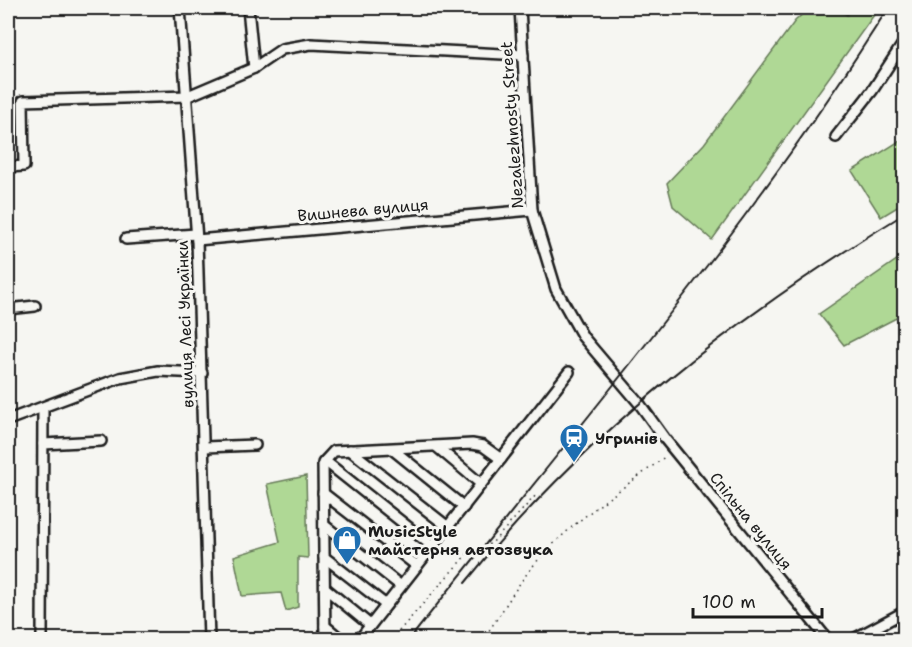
<svg xmlns="http://www.w3.org/2000/svg" width="912" height="647" viewBox="0 0 912 647" font-family="'Shantell Sans',sans-serif">
  <rect width="100%" height="100%" fill="#f6f6f2"/>
  <filter id="ink" filterUnits="userSpaceOnUse"><feTurbulence type="fractalNoise" baseFrequency=".0167" numOctaves="2"/><feDisplacementMap in="SourceGraphic" scale="12" xChannelSelector="R" yChannelSelector="G"/><feConvolveMatrix kernelMatrix="1 2 1 2 8 2 1 2 1" color-interpolation-filters="sRGB"/></filter>
  <g filter="url(#ink)">
    <g fill="#afd895" stroke="#667a58" stroke-width="1.5">
      <path d="M809,8H837L847,15L853,8H879L712,240L673,206L667,183L704,144L795,21Z"/>
      <path d="M904,138V203L881,217L852,171Z"/>
      <path d="M904,255V314L844,345L819,314Z"/>
      <path d="M306,476L308,558L298,557V607L286,611L281,593L242,596L234,556L280,542L267,484Z"/>
    </g>
    <g fill="none" stroke-linecap="round" stroke-linejoin="round">
      <g stroke="#1c1c1c" stroke-width="14">
        <g id="minor">
          <path d="M180,8L197,240L209,640"/>
          <path d="M248,8L254,68"/>
          <path d="M520,8L532,210L556,289L583,337L639,403L665,439L828,640"/>
          <path d="M836,137L872,91L904,42"/>
          <path d="M8,167L24,166L23,101L188,96L254,68L282,49L311,44L523,55"/>
          <path d="M126,239L196,234"/>
          <path d="M197,240L532,210"/>
          <path d="M8,309L35,306"/>
          <path d="M8,420L120,378L158,371L202,373"/>
          <path d="M43,444L101,441"/>
          <path d="M205,447L255,445"/>
          <path d="M437,447L481,484"/>
          <path d="M392,449L464,507"/>
          <path d="M350,450L448,527"/>
          <path d="M325,461L432,546"/>
          <path d="M323,493L417,566"/>
          <path d="M324,525L401,586"/>
          <path d="M324,557L386,605"/>
          <path d="M325,588L370,625"/>
          <path d="M325,626L342,640"/>
          <path d="M42,640L43,409"/>
          <path d="M325,640L323,463L334,451L472,444L483,446L501,459"/>
          <path d="M359,640L569,372"/>
          <path d="M852,640L904,612"/>
        </g>
      </g>
      <g stroke="#1c1c1c" stroke-width="1.5" stroke-dasharray="1.5 4.5" stroke-linecap="butt">
        <path d="M391,640L467,554L492,543L537,494"/>
        <path d="M482,640C499,618 512,593 529,571C566,524 619,492 666,456"/>
      </g>
      <use href="#minor" stroke="#f6f6f2" stroke-width="9"/>
      <g stroke="#1c1c1c" stroke-width="2">
        <path d="M465,583C586,432 740,314 904,214"/>
        <path d="M409,640C573,432 747,232 888,8"/>
      </g>
    </g>
  </g>
  <defs>
    <g id="station-pin" transform="scale(1.5)"><path d="M0 17L-7.5 6A9.5 9.5 0 1 1 7.5 6Z" fill="#1f6fb2" stroke="#f6f6f2"/><path d="M-3-6H3Q5-6 5-4V2Q5 4 3 4L4.5 6H3L1.5 4h-3L-3 6H-4.5L-3 4Q-5 4-5 2V-4Q-5-6-3-6ZM-3.5-4v3h7v-3ZM-3.5 1v1.5H-2V1ZM2 1v1.5H3.5V1Z" fill="#fff"/></g>
    <g id="shop-pin" transform="scale(1.5)"><path d="M0 17L-7.5 6A9.5 9.5 0 1 1 7.5 6Z" fill="#1f6fb2" stroke="#f6f6f2"/><path d="M-5-2.5h2.3a2.7 3.5 0 0 1 5.4 0H5L5.5 6h-11ZM-1.5-2.5h3a1.5 2.3 0 0 0-3 0Z" fill="#fff"/></g>
  </defs>
  <g fill-rule="evenodd">
    <use href="#station-pin" x="574" y="438"/>
    <use href="#shop-pin" x="347" y="540"/>
  </g>
  <g text-anchor="middle" dominant-baseline="central" stroke-width="6" stroke-linejoin="round" paint-order="stroke">
    <g font-size="16" fill="#1c1c1c" stroke="#f6f6f2">
      <text transform="translate(512 125) rotate(-94)">Nezalezhnosty Street</text>
      <text transform="translate(363 210) rotate(-5)">Вишнева вулиця</text>
      <text transform="translate(185 324) rotate(-92)">вулиця Лесі Українки</text>
      <text transform="translate(751 521) rotate(51)">Спільна вулиця</text>
    </g>
    <g font-size="16" font-weight="bold" fill="#1c1c1c" stroke="#f6f6f2" text-anchor="start">
      <text x="595" y="438">Угринів</text>
      <text x="368" y="531">MusicStyle<tspan x="368" dy="18">майстерня автозвука</tspan></text>
    </g>
  </g>
  <rect width="912" height="647" fill="none" stroke="#f6f6f2" stroke-width="30"/>
  <rect x="15" y="15" width="882" height="617" fill="none" stroke="#1c1c1c" stroke-width="2" filter="url(#ink)"/>
  <path d="M693 608v9h129v-9" fill="none" stroke="#1c1c1c" stroke-width="3"/>
  <text x="702" y="608" font-size="18" fill="#1c1c1c" stroke="#f6f6f2" stroke-width="4.5" paint-order="stroke">100 m</text>
</svg>
